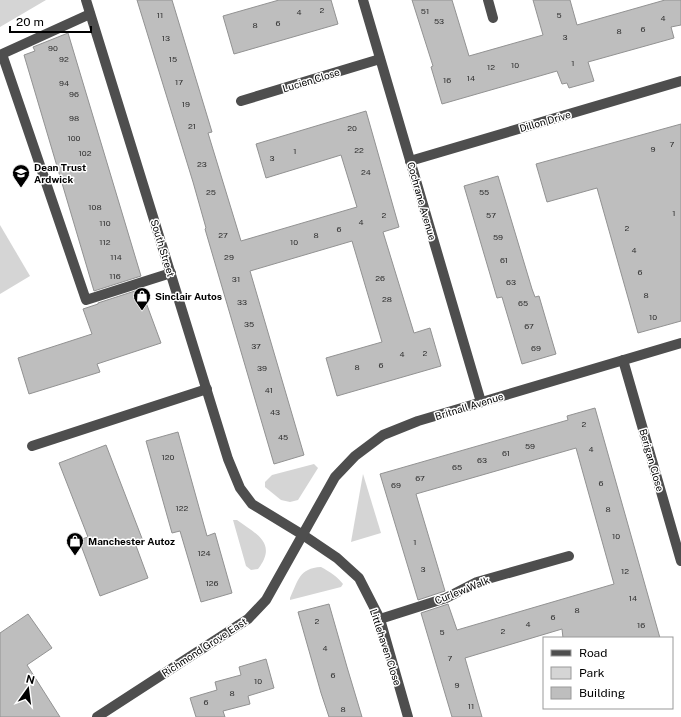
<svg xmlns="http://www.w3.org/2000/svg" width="681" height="717" viewBox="0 0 681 717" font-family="'Public Sans',sans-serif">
  <rect width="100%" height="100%" fill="#fff"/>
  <g fill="#d5d5d5">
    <path d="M0,0H46L0,27Z"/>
    <path d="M0,225L30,276L0,294Z"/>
    <path d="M314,464L318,468L298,500L290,502L281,500L265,487V482L272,475Z"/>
    <path d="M363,474L381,533L351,542Z"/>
    <path d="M233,520H237C256,534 278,543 258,569L251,570L246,566Z"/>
    <path d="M321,567C330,572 337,576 343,584L341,587L290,600V598C298,581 299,568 321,567Z"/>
  </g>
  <g fill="#bebebe" stroke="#929292">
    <path d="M137,0H172L212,132L208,133L241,241L357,207L341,155L266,178L256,144L366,111L399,227L383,232L414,333L430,328L441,366L337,396L326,358L382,342L352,241L250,271L304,455L274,464L205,229L206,228L193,182Z"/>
    <path d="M279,0H331L338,24L234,54L223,16Z"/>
    <path d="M412,0H452L469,56L543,35L533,0H570L577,25L665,0H681V25L671,27L674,38L588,62L594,81L569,88L567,83L562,84L557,71L442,104L431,67L433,66Z"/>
    <path d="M68,33L141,276L94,291L24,55L35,51L33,47Z"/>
    <path d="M681,124V321L638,333L597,188L547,202L536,164Z"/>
    <path d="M498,176L532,289L535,297L539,296L556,354L522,364L502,297L497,298L464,186Z"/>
    <path d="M141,289L161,343L97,364L100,372L29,394L18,358L92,334L83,309L98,304V303Z"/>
    <path d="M595,408L660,638H563L562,629L465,658L482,717H452L421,613L448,604L457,630L614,584L576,448L416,494L445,591L418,600L380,474L568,420L567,416Z"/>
    <path d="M178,432L207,536L215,533L232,593L201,602L180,531L172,533L146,441Z"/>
    <path d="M106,445L143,541L135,543L148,578L100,596L79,540L88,537L59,463Z"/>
    <path d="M329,604L347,667L362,717H329L321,693L298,612Z"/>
    <path d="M28,614L52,648L27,665L60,717H0V633Z"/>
    <path d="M266,659L274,688L248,696L250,704L223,711L225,717H196L190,698L217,690L215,682L241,675L239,667Z"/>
  </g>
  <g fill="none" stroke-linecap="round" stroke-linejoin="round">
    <g stroke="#4e4e4e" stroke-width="10">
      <path d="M86,0L228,459L240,488L252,504L303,535L337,558L359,578L380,619L408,717"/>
      <path d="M363,0L481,402"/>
      <path d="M488,0L493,18"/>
      <path d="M90,14L2,54L86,300L171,273"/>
      <path d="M241,101L380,59"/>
      <path d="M410,161L681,81"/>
      <path d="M623,360L681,561"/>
      <path d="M32,446L207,389"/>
      <path d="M380,619L446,598L477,582L569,556"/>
      <path d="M97,717L248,619L266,600L335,477L355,456L383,435L418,421L681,343"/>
    </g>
  </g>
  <defs>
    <g id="school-pin" transform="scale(0.9)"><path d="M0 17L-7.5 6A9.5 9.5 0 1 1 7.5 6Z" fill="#000" stroke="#fff"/><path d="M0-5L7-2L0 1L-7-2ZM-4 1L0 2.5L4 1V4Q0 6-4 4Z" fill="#fff"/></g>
    <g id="shop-pin" transform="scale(0.9)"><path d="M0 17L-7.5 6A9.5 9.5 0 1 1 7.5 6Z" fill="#000" stroke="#fff"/><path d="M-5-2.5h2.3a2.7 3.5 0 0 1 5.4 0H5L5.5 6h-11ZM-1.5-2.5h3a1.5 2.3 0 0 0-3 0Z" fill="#fff"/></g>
  </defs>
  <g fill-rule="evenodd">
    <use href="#school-pin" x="21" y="173"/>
    <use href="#shop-pin" x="142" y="296"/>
    <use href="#shop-pin" x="75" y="541"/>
  </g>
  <g text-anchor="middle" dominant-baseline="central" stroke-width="3" stroke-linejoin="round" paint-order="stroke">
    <g font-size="8" fill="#303030">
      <text x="322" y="10">2</text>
      <text x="425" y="11">51</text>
      <text x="299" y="12">4</text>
      <text x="160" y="15">11</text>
      <text x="559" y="15">5</text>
      <text x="663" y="18">4</text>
      <text x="439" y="21">53</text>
      <text x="278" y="23">6</text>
      <text x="255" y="25">8</text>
      <text x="643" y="29">6</text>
      <text x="619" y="31">8</text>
      <text x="565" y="37">3</text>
      <text x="166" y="38">13</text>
      <text x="53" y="48">90</text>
      <text x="64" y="59">92</text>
      <text x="173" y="59">15</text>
      <text x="573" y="63">1</text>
      <text x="515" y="65">10</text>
      <text x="491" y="67">12</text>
      <text x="471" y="78">14</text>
      <text x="447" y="80">16</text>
      <text x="179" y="82">17</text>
      <text x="64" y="83">94</text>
      <text x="74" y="94">96</text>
      <text x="186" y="104">19</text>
      <text x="74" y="118">98</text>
      <text x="192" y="126">21</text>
      <text x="352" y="128">20</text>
      <text x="74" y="138">100</text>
      <text x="672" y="144">7</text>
      <text x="653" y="149">9</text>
      <text x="359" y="150">22</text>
      <text x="295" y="151">1</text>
      <text x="85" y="153">102</text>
      <text x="272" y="158">3</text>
      <text x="202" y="164">23</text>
      <text x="366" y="172">24</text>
      <text x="211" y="192">25</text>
      <text x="484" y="192">55</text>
      <text x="95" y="207">108</text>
      <text x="674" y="213">1</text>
      <text x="384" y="215">2</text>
      <text x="491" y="215">57</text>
      <text x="361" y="222">4</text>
      <text x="105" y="223">110</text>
      <text x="627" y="228">2</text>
      <text x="339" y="229">6</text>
      <text x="223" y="235">27</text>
      <text x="316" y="235">8</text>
      <text x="498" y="237">59</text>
      <text x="105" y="242">112</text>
      <text x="294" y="242">10</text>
      <text x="634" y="250">4</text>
      <text x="116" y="257">114</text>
      <text x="229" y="257">29</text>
      <text x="504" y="260">61</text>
      <text x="640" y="272">6</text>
      <text x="115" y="276">116</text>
      <text x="380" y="278">26</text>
      <text x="236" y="279">31</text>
      <text x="511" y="282">63</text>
      <text x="646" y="295">8</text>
      <text x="387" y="299">28</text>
      <text x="242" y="302">33</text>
      <text x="523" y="303">65</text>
      <text x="653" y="317">10</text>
      <text x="249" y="324">35</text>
      <text x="529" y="326">67</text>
      <text x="256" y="346">37</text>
      <text x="536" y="348">69</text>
      <text x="425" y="353">2</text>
      <text x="402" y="354">4</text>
      <text x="381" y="365">6</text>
      <text x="357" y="367">8</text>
      <text x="262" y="368">39</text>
      <text x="269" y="390">41</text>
      <text x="275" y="412">43</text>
      <text x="584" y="424">2</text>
      <text x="283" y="437">45</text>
      <text x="530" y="446">59</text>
      <text x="591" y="449">4</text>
      <text x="506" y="453">61</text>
      <text x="168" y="457">120</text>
      <text x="482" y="460">63</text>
      <text x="457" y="467">65</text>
      <text x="420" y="478">67</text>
      <text x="601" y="483">6</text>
      <text x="396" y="485">69</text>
      <text x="182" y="508">122</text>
      <text x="608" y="509">8</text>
      <text x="616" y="536">10</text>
      <text x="415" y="542">1</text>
      <text x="204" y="553">124</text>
      <text x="423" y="569">3</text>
      <text x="625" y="571">12</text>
      <text x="212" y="583">126</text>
      <text x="633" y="598">14</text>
      <text x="577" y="610">8</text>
      <text x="553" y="617">6</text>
      <text x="317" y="621">2</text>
      <text x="528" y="624">4</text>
      <text x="641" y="625">16</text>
      <text x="503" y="631">2</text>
      <text x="442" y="632">5</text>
      <text x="325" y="648">4</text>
      <text x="450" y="658">7</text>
      <text x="333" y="675">6</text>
      <text x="258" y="681">10</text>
      <text x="457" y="685">9</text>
      <text x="232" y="693">8</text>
      <text x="206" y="702">6</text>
      <text x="471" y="706">11</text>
      <text x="343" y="709">8</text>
    </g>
    <g font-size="10" fill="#000" stroke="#fff">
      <text transform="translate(311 80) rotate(-17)">Lucien Close</text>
      <text transform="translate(545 121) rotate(-16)">Dillon Drive</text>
      <text transform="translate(422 201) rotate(74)">Cochrane Avenue</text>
      <text transform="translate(163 248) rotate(73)">South Street</text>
      <text transform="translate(469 406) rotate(-17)">Britnall Avenue</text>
      <text transform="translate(652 460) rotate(74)">Berigan Close</text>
      <text transform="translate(462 590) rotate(-22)">Curlew Walk</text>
      <text transform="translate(204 647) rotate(-33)">Richmond Grove East</text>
      <text transform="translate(386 647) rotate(72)">Littlehaven Close</text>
    </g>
    <g font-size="10" font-weight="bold" fill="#000" stroke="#fff" text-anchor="start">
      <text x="34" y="167">Dean Trust<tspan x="34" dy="12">Ardwick</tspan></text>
      <text x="155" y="296">Sinclair Autos</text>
      <text x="88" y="541">Manchester Autoz</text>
    </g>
  </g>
  <rect x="543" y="637" width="130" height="72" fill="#ffffff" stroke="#999999"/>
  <rect x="551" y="650" width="20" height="6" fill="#4e4e4e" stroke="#999999"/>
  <text x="579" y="657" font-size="12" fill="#000000">Road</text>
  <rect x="551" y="667" width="20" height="12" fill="#d5d5d5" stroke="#999999"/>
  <text x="579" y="677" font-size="12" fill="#000000">Park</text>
  <rect x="551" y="687" width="20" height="12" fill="#bebebe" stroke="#999999"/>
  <text x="579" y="697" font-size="12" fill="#000000">Building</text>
  <g transform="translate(28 689) rotate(14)" stroke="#ffffff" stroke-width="3" paint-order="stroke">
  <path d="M0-3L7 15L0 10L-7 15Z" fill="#000000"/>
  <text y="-6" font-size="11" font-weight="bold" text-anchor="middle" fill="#000000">N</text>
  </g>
  <path d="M10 26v6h81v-6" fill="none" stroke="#000000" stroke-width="2"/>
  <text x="16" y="26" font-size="12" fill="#000000" stroke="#ffffff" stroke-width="3" paint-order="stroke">20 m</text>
</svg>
